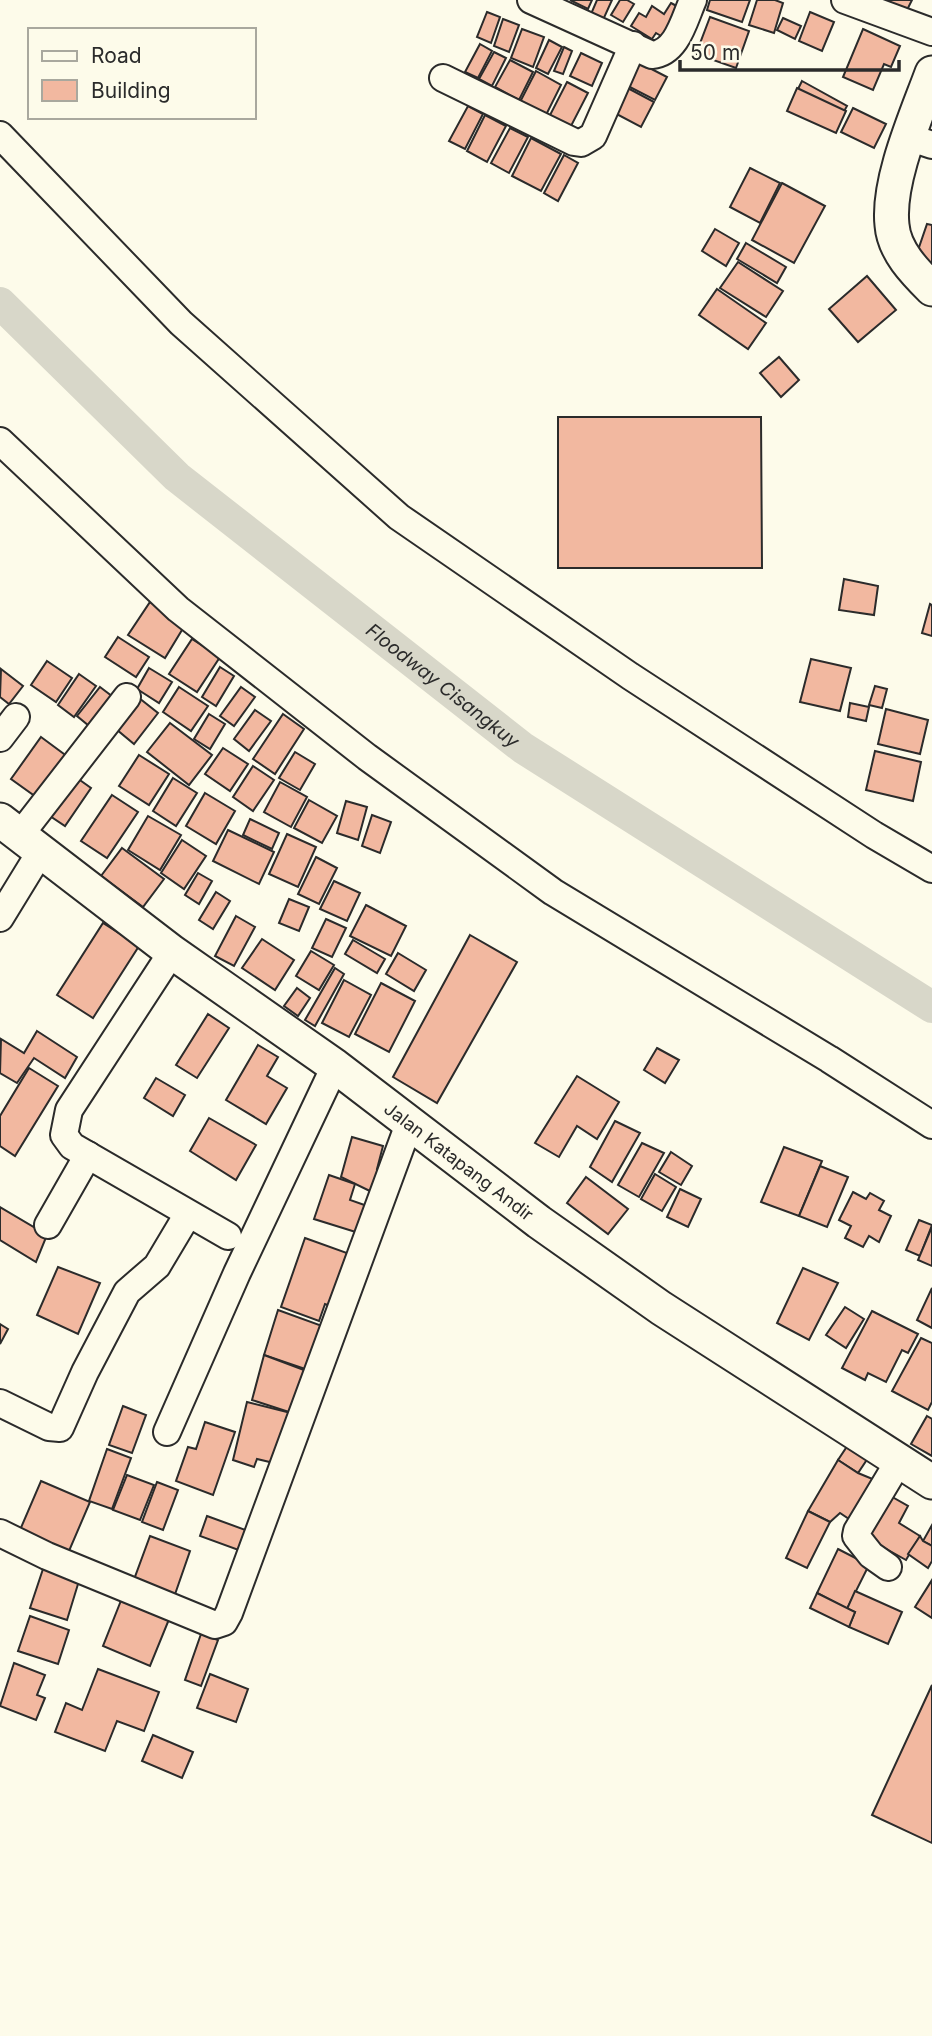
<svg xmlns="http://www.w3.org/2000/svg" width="932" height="2036" viewBox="0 0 932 2036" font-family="Inter,sans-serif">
  <rect width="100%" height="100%" fill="#fdfbea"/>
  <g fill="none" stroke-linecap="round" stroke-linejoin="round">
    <path stroke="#d8d7c9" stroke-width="32" id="s1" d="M0,303L177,477L523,748L932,1007"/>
  </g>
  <g fill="#f2b8a0" stroke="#2b2b2b" stroke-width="2">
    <path d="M570,0H592L588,9Z"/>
    <path d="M597,0H612L603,20L591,14Z"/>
    <path d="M620,0H627L634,4L623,22L611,15Z"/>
    <path d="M710,0H750L742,22L707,10Z"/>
    <path d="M757,0H775L783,3L774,33L749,25Z"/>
    <path d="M883,0H912L907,10Z"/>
    <path d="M671,3L684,10L666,39L656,33L652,39L631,26L639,13L646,17L652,6L664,14Z"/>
    <path d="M487,12L500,17L491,43L477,37Z"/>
    <path d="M810,12L834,22L822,51L799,41Z"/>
    <path d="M710,17L749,31L736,68L696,54Z"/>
    <path d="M783,18L801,26L795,39L777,30Z"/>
    <path d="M503,19L519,25L509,52L494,46Z"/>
    <path d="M522,29L544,37L533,67L511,58Z"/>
    <path d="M863,29L900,46L891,67L884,64L873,90L843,77Z"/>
    <path d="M549,40L562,47L548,74L536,68Z"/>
    <path d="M480,44L492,51L478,78L465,72Z"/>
    <path d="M564,47L572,51L563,74L554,71Z"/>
    <path d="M494,52L506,58L492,86L479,79Z"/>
    <path d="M581,53L602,63L592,86L570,76Z"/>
    <path d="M510,60L533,72L519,100L495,87Z"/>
    <path d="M634,60L667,77L655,100L622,83Z"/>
    <path d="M536,71L561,85L546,115L520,102Z"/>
    <path d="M802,81L847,106L837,124L793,99Z"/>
    <path d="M567,82L588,93L570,128L549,117Z"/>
    <path d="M622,85L654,102L641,127L609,110Z"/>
    <path d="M797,88L846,111L836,133L787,111Z"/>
    <path d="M468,106L483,114L465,149L449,141Z"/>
    <path d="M853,108L886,124L874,148L841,132Z"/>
    <path d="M485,115L506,126L487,162L467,151Z"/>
    <path d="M510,128L528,137L509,173L491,163Z"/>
    <path d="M531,138L561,154L541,191L512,176Z"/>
    <path d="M564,155L578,163L558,201L544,193Z"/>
    <path d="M750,168L780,183L760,223L730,207Z"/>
    <path d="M782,183L825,206L794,263L752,240Z"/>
    <path d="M927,224L932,225V265L915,259Z"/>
    <path d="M715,229L739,243L726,266L702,251Z"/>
    <path d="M746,243L786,267L777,283L737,259Z"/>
    <path d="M738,262L783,291L766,317L720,288Z"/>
    <path d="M867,276L896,310L858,342L829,309Z"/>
    <path d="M717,289L766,323L748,349L699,315Z"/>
    <path d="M779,357L799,380L781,397L760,373Z"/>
    <path d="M558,417H761L762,568H558Z"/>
    <path d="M844,579L878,586L874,615L839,610Z"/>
    <path d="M150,602L185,625L165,658L128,635Z"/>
    <path d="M930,604L932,605V636L922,633Z"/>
    <path d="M118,637L149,657L136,677L105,657Z"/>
    <path d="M192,639L220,657L197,692L169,674Z"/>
    <path d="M811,659L851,668L840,711L800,702Z"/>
    <path d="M47,661L72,678L56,702L31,685Z"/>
    <path d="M220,667L234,676L216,706L202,697Z"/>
    <path d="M149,668L172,682L159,703L137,689Z"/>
    <path d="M1,669L23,686L9,704L0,697Z"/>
    <path d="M79,674L96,686L74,717L58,705Z"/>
    <path d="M875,686L887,689L882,708L869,705Z"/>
    <path d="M100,687L117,700L94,730L77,716Z"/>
    <path d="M179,687L208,706L191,731L163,712Z"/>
    <path d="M241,687L255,697L234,726L220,716Z"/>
    <path d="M134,694L158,713L134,744L110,724Z"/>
    <path d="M850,703L869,707L866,721L848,717Z"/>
    <path d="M886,709L928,720L920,754L878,744Z"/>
    <path d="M255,710L271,721L249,751L234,739Z"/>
    <path d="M209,714L225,724L210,749L194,739Z"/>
    <path d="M283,714L304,729L275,774L253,759Z"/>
    <path d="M170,723L212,755L189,785L147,752Z"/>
    <path d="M41,737L68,757L39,799L11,779Z"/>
    <path d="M223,748L248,764L230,791L205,774Z"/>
    <path d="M875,751L921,762L913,801L866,790Z"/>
    <path d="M295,752L315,764L300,790L279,778Z"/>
    <path d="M139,755L169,774L149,805L119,786Z"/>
    <path d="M253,766L274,780L253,811L233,797Z"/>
    <path d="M70,773L91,788L65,826L44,812Z"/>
    <path d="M173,778L197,793L176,826L153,811Z"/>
    <path d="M280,782L307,797L291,827L264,812Z"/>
    <path d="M205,793L235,811L216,844L186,826Z"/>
    <path d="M112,795L138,812L107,858L81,841Z"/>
    <path d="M309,800L337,816L322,843L294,828Z"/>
    <path d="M346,801L367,807L358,840L337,833Z"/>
    <path d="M372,815L391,822L380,853L362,846Z"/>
    <path d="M148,816L181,835L160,870L128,850Z"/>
    <path d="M250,819L279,833L272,849L243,835Z"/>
    <path d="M228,830L274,852L259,884L213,861Z"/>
    <path d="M287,834L316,847L298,887L269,874Z"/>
    <path d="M182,840L206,856L184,889L161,873Z"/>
    <path d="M122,848L164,879L143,907L101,876Z"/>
    <path d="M316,857L337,868L319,904L298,894Z"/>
    <path d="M198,873L212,881L199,904L185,895Z"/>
    <path d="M334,881L360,893L347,921L320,909Z"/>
    <path d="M216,892L230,901L213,929L199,920Z"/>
    <path d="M289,899L309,907L299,931L279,923Z"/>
    <path d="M366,905L406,926L391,956L350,936Z"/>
    <path d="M236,916L255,927L234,966L215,956Z"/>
    <path d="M326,919L346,928L332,957L312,948Z"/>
    <path d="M103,923L139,946L93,1018L57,995Z"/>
    <path d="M470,935L517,962L437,1103L393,1077Z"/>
    <path d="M262,939L294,960L275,990L242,968Z"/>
    <path d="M353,940L385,959L377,973L345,954Z"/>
    <path d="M311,951L334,965L319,990L296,976Z"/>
    <path d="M398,953L426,970L414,991L386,974Z"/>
    <path d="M335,968L344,974L315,1026L305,1020Z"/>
    <path d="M344,980L371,995L349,1037L322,1023Z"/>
    <path d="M381,983L415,1001L389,1052L355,1034Z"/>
    <path d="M297,988L310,998L298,1016L284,1006Z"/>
    <path d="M208,1014L229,1028L197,1078L176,1065Z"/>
    <path d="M37,1031L77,1057L65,1078L34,1058L17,1083L0,1073L1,1039L24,1053Z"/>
    <path d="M258,1045L278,1057L267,1076L287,1088L266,1124L226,1100Z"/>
    <path d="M657,1048L679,1060L665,1083L644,1070Z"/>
    <path d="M29,1068L58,1086L15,1156L0,1146V1116Z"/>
    <path d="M577,1076L619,1102L597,1139L577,1126L559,1157L535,1143Z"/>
    <path d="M156,1078L185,1095L173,1116L144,1098Z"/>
    <path d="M209,1118L256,1145L236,1180L190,1151Z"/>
    <path d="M615,1121L640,1133L612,1182L590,1167Z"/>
    <path d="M352,1137L383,1146L377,1169L384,1171L376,1194L341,1177Z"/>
    <path d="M642,1143L664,1153L639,1197L618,1185Z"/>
    <path d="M784,1147L822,1161L799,1216L761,1202Z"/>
    <path d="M671,1152L692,1166L681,1185L659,1172Z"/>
    <path d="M820,1166L848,1177L827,1227L799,1216Z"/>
    <path d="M655,1174L676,1187L662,1211L641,1199Z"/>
    <path d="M329,1175L355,1184L350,1200L370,1207L362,1234L314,1219Z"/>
    <path d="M586,1177L628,1209L608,1234L567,1203Z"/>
    <path d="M680,1189L701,1199L688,1227L667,1217Z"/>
    <path d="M853,1192L866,1199L870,1193L884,1201L879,1210L891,1216L879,1242L869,1236L863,1247L845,1238L851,1226L839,1220Z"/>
    <path d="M0,1207L47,1235L36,1262L0,1240Z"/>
    <path d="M919,1220L932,1225L920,1256L906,1250Z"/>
    <path d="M932,1227V1266L918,1260Z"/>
    <path d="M305,1238L347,1253L338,1280L336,1308L325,1304L319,1321L281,1307Z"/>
    <path d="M58,1267L100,1283L78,1334L37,1315Z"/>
    <path d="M803,1268L838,1283L809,1340L777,1323Z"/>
    <path d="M932,1288V1328L917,1320Z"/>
    <path d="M845,1307L864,1319L846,1348L826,1335Z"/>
    <path d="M278,1310L325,1327L311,1371L264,1355Z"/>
    <path d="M872,1311L918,1334L908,1353L902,1350L886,1382L868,1373L865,1380L842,1368Z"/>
    <path d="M0,1324L8,1329L0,1344Z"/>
    <path d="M921,1338L932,1343V1402L928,1410L892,1391Z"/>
    <path d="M264,1355L304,1370L292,1413L252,1400Z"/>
    <path d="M247,1402L295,1414L278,1464L257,1459L254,1467L233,1460Z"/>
    <path d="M123,1406L146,1415L132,1453L109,1445Z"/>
    <path d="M927,1416L932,1419V1456L911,1444Z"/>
    <path d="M205,1422L235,1432L213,1495L176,1481L188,1447L196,1449Z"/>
    <path d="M848,1445L868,1458L858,1473L838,1460Z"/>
    <path d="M107,1449L131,1458L112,1509L89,1501Z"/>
    <path d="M838,1460L858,1473L875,1480L852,1521L840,1513L830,1522L808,1511Z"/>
    <path d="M127,1475L154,1485L140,1520L113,1510Z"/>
    <path d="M41,1481L90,1502L66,1558L17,1537Z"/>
    <path d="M157,1482L178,1490L163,1530L142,1522Z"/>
    <path d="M887,1494L908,1506L899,1523L920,1536L906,1560L865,1537Z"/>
    <path d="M808,1511L830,1522L807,1568L786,1558Z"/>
    <path d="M207,1516L251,1532L244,1552L200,1536Z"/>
    <path d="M932,1525V1546L923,1541Z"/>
    <path d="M150,1536L190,1551L173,1600L132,1585Z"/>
    <path d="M920,1536L923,1541L932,1546V1561L928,1568L908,1554Z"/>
    <path d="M838,1549L869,1565L847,1609L817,1593Z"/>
    <path d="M46,1560L82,1571L67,1620L30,1608Z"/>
    <path d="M932,1580V1618L915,1607Z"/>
    <path d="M855,1591L902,1612L888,1644L849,1627L855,1612L847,1609Z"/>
    <path d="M124,1593L172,1612L150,1666L103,1646Z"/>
    <path d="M817,1593L855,1612L849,1627L810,1608Z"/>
    <path d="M30,1616L69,1630L58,1664L18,1651Z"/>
    <path d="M201,1634L218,1640L201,1686L185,1680Z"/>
    <path d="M14,1663L45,1675L37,1695L45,1698L36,1720L0,1706Z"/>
    <path d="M98,1669L159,1692L144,1731L117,1721L105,1751L55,1732L66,1703L82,1710Z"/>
    <path d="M210,1674L248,1689L236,1722L197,1708Z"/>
    <path d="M932,1685V1843L872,1815Z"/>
    <path d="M153,1735L193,1752L182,1778L142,1761Z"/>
  </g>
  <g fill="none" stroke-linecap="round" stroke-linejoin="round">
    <g stroke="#2b2b2b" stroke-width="30">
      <g id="minor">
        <path d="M531,0L652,55C677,53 684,20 693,0"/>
        <path d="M845,0L932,32"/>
        <path d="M443,78L574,142L581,143L593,136L633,45"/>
        <path d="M0,135L181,323L399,517L630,676L874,835L932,869"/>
        <path d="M908,137L932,145"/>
        <path d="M0,441L178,609L367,757L553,892L829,1059L932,1125"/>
        <path d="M0,738L16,717"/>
        <path d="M20,835L127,697"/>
        <path d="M0,918L41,851"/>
        <path d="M172,952L69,1110L64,1135L72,1146L228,1236"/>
        <path d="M48,1225L88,1155"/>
        <path d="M0,1403L49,1427L60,1428L85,1372L127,1292L157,1266L188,1214"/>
        <path d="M167,1432L237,1273L335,1066"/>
        <path d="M0,1533L47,1556L215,1625L224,1622L229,1613L409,1124"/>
        <path d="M888,1567L871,1555L856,1536L857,1531L899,1461"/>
      </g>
    </g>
    <g stroke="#2b2b2b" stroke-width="37">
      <g id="tertiary">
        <path d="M932,73C917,114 887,181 892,225C894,251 915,272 932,289"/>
        <path id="s2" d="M0,820L172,952L335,1066L539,1222L661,1308L932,1482"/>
      </g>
    </g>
    <use href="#minor" stroke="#fdfbea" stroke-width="26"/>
    <use href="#tertiary" stroke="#fdfbea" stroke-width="33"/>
  </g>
  <g text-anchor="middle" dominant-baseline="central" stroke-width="5" stroke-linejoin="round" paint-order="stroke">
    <g font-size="18" fill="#2b2b2b" stroke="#fdfbea">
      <text stroke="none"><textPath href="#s2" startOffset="572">Jalan Katapang Andir</textPath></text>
    </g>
    <g font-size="19" font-style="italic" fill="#2b2b2b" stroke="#fdfbea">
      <text stroke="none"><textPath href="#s1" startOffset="586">Floodway Cisangkuy</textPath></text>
    </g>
  </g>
  <rect x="28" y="28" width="228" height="91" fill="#fdfbea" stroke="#a9a89e" stroke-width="2"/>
  <rect x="42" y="51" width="35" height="10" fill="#fdfbea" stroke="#a9a89e" stroke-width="2"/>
  <text x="91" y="63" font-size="21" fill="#2b2b2b">Road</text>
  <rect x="42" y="80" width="35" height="21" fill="#f2b8a0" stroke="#a9a89e" stroke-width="2"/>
  <text x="91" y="98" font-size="21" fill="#2b2b2b">Building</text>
  <path d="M680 60v10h219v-10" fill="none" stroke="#2b2b2b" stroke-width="3.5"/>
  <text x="690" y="60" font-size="21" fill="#2b2b2b" stroke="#fdfbea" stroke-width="5" paint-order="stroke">50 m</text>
</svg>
